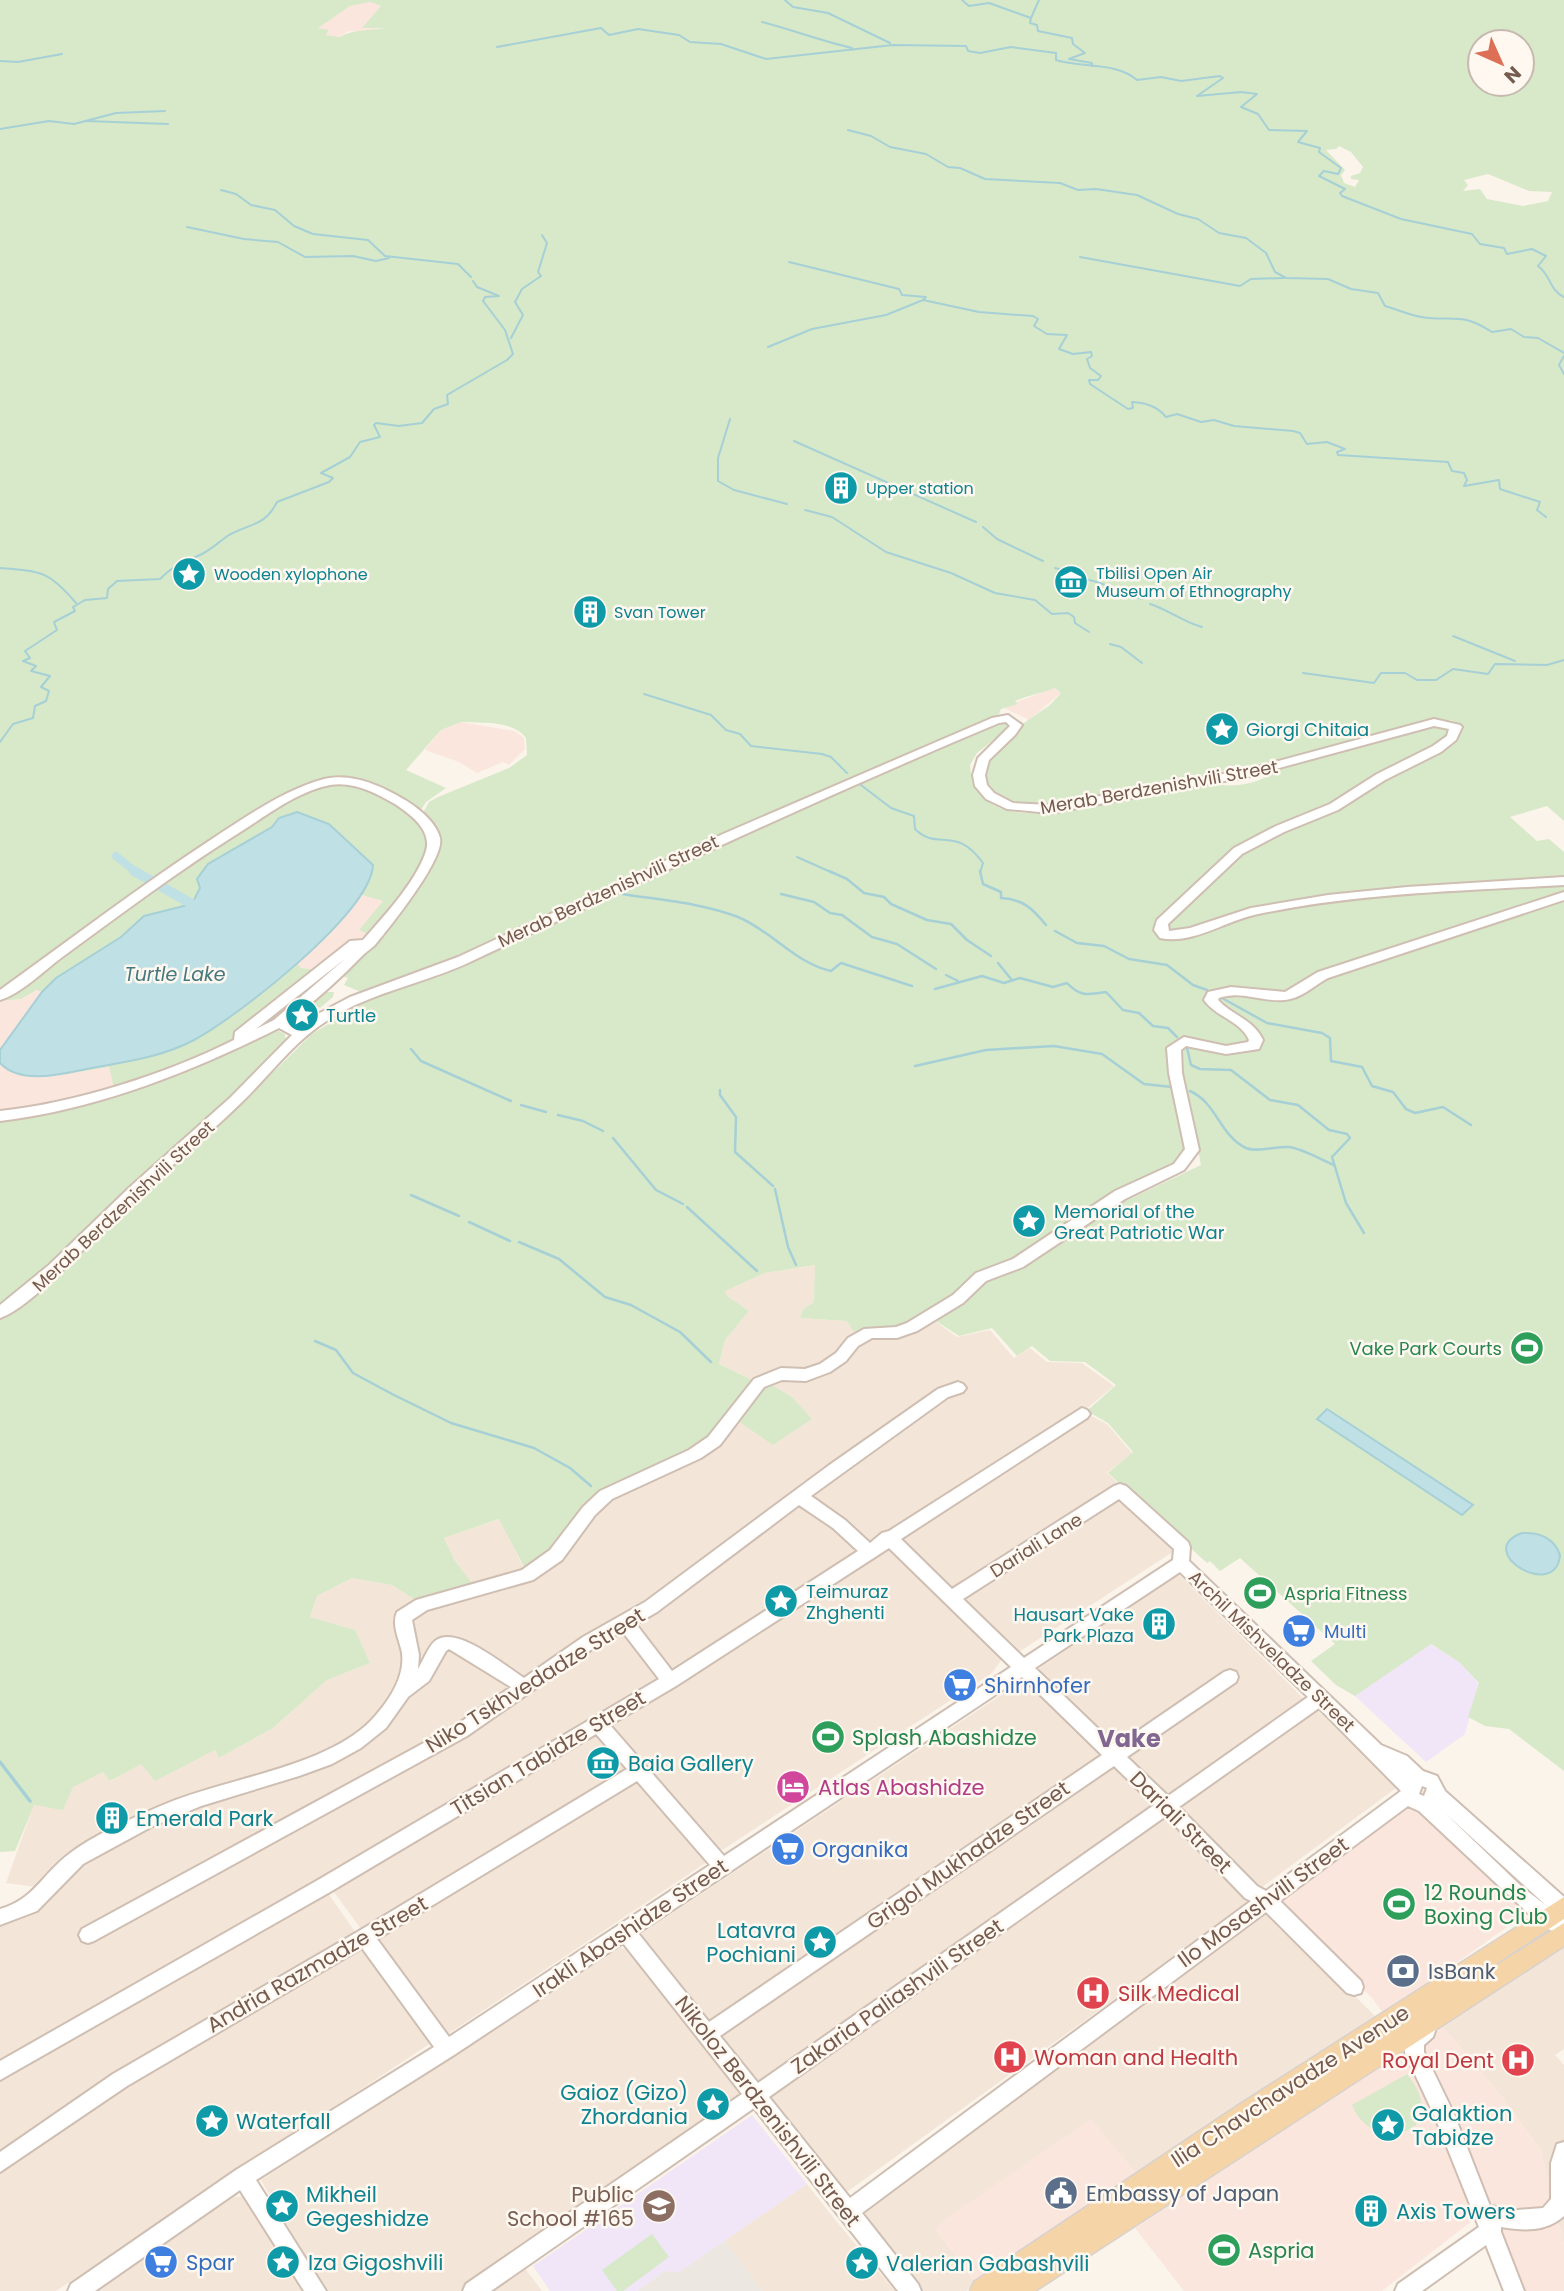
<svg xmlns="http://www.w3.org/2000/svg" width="1564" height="2291" viewBox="0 0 1564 2291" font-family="Poppins,sans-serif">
  <rect width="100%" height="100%" fill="#fbf4ea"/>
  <g fill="#f3e6d8">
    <path d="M816,1265L814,1302L803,1309L800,1318L847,1321L853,1331L893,1329L927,1315L957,1337L990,1330L1014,1358L1030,1348L1047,1362L1082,1363L1114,1386L1090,1406L730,1640L0,2067V1911L44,1888L6,1883L34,1804L103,1772L111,1781L141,1763L187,1764L215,1750L219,1758L273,1728L327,1680L370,1663L354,1630L310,1617L317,1596L352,1578L392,1585L420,1603L473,1586L455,1561L444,1538L500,1519L525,1571L580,1513L730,1416L812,1420L792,1397L769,1383L752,1380L719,1364L725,1340L749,1311L726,1296L725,1291L765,1273Z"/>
    <path d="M1084,1412L1107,1424L1132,1453L1107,1473L1119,1484L1075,1519L952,1597L890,1536Z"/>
    <path d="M1119,1493L1179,1548L1014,1655L956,1597Z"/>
    <path d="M887,1539L949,1600L1002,1659L992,1673L724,1849L715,1850L642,1767L612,1726L813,1600Z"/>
    <path d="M1178,1574L1305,1700L1165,1800L1034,1672Z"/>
    <path d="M1025,1679L1103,1755L709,2026L638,1936Z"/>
    <path d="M1315,1708L1396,1788L1258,1890L1174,1808Z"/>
    <path d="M597,1733L635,1772L366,1936L331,1888Z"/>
    <path d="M1109,1762L1156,1807L756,2086L714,2035Z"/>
    <path d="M632,1780L640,1781L710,1860L448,2034H442L374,1940Z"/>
    <path d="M1167,1812L1252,1900L844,2194L766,2093Z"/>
    <path d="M328,1893L358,1936L0,2160V2076Z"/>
    <path d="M1268,1910L1378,2019L1140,2178L1091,2120L936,2229L976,2284L966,2291H919L865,2219L864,2213Z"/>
    <path d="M1564,1946V2049L1555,2055L1564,2065V2244L1541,2151L1506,2102L1442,2026Z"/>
    <path d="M362,1947L431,2043L56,2291H0V2169L104,2096Z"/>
    <path d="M620,1948L626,1949L739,2088V2098L461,2291H325L261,2180Z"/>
    <path d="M807,2184L836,2221L895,2291H762L725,2240Z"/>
    <path d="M247,2196L306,2291H96L234,2197Z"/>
    <path d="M524,2267L542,2291H489Z"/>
  </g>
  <g fill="#fbe6de">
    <path d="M370,2L382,5L368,28L385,27L366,32L348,31L340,37L325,35L329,31L317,28L350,6Z"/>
    <path d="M1055,688L1061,693L1029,720L1002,707Z"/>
    <path d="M461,722L515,731L524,738L525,749L509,765L503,762L477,773L459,762L425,750L441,730Z"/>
    <path d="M362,895L384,901L359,930L370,935L319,970L301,968L297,963Z"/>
    <path d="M38,990L43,991L0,1050V1001L21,999Z"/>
    <path d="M0,1063L5,1069L30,1076H53L109,1067L115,1088L44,1107L0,1113Z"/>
    <path d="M1412,1803L1530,1911L1384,2014L1372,1998L1276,1903Z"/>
    <path d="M1442,2026L1506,2102L1541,2151L1564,2244V2291H1514L1482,2213L1382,2291H1184L1135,2228Z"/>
    <path d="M1091,2119L1140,2178L976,2284L936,2229L941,2222Z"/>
  </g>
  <path fill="#ede7e2" d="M725,2240L762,2291H637L665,2271L679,2272Z"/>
  <g fill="#f1e6f8">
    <path d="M1430,1644L1459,1662L1479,1684L1465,1734L1426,1762L1355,1696Z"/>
    <path d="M752,2115L807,2184L679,2272L665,2271L637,2291H550L533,2266Z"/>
  </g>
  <g fill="#d7e9c8" fill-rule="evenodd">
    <path d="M0,0H1564V821L1547,806L1510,817L1537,841L1549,839L1564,852V1771L1509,1729L1485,1726L1468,1717L1479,1683L1459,1662L1431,1644L1355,1696L1336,1685L1311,1661L1335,1644L1240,1558L1220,1571L1210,1561L1207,1563L1108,1473L1133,1452L1108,1423L1087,1411L1116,1385L1085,1362L1050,1361L1032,1346L1017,1356L992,1328L959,1336L927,1315L893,1329L853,1331L847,1321L800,1318L803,1309L814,1302L815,1265L765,1273L725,1291L727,1296L749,1311L725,1340L719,1364L752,1380L750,1389L700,1446L606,1489L565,1539L526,1571L499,1519L444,1538L455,1561L474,1586L420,1603L392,1585L352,1578L317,1596L310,1617L355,1630L370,1663L327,1680L273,1728L219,1758L215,1750L155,1781L141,1764L110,1781L103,1772L73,1787L63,1810L34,1805L15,1851L0,1852V1318L53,1281L140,1194L197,1147L312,1034L366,1001L361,992L344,985L348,978L341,976L324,992H334L333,997L320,1008L310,1003L275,1029L285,1034L286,1043L54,1266L0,1307V1113H17L114,1088L109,1067L53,1076H30L0,1063V1050L43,992L37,990L21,999L0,1001ZM370,2L381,6L362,28H384C369,31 352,29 340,37L326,35L329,30L318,28L350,6ZM1480,42H1522V84H1480ZM1339,146L1351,152L1363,167L1360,173L1351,176V179L1359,180L1355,187L1344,183L1341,175L1345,170L1326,150L1336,149ZM1488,174L1529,191L1552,192L1548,201L1523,206L1487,199L1480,189L1463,191L1468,185L1464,180ZM1055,688L1061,693L1050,705L1024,723L1001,751H995L988,759L984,771L985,783L991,791L1008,802L1035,807L1070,803L1234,773L1233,770L1260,763L1267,765L1436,719L1455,721L1279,769C1259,784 1234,789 1210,783C1180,789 1150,794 1120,800C1075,809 975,838 970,765L977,753L1007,729L1010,725L1006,722L888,770L924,748L999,714L1001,709L1018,704L1015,701C1029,695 1040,694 1055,688ZM461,722C480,723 513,720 526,738L527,755L509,768L438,797L429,802L423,813H419L426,802L446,788L406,770L441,730ZM362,895L383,901L359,930L370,935L367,940H357L319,970L301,968L297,963ZM1198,1150L1201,1165L1117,1205Z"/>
    <path d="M769,1383L792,1397L812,1419L773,1445L738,1421Z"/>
    <path d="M1407,2074C1420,2091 1427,2105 1416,2125C1392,2143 1363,2132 1352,2105Z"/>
    <path d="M652,2234L669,2257L623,2291H617L602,2270Z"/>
  </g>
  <g fill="#bfe0e4" stroke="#a6d0d6" stroke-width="2">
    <path d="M297,812L329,824L373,865C371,913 237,1017 194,1040C158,1059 120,1062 82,1070C58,1075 19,1084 0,1063V1050L42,992L56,978L121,937L144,916L192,904L200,888L197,879L208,864L272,827L279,818Z"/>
    <path d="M1327,1409L1473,1505L1462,1515L1317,1419Z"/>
    <path d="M1522,1533C1539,1532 1554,1538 1560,1555C1556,1602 1472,1551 1522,1533Z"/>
  </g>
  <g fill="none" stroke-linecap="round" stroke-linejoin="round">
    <g stroke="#a6d0d6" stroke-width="2">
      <path d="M785,0L793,7L828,13L890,43"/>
      <path d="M962,0L969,6L989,3L1031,18L1030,23L1037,25L1038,31L1072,38L1073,44L1085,53L1069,59"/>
      <path d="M1031,18L1039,0"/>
      <path d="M762,22C793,30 821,41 852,48"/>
      <path d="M497,47L601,28L609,35L638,29L679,35L690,42L721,44L766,59L893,45L966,46L968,51L980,53L1011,47L1056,53V60C1082,68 1117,62 1137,80L1161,77L1181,81L1220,76L1223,78L1197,96L1241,92L1257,94L1241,107L1258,114L1269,130L1307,131L1298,142L1320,148L1319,152L1341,168L1338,174L1324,171L1319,176L1345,189L1340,193L1342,196L1401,219L1472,234L1480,244L1504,248L1507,254L1532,249L1546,256L1538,266C1551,275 1549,290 1564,297"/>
      <path d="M1069,59L1092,63V66"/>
      <path d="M0,61L18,62L62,54"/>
      <path d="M86,121L168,124"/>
      <path d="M0,129L49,121L74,124L116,113L165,111"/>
      <path d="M848,130L871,136L890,147L926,154L948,167L960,168L985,179L1060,183L1078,190L1096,189L1137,195L1178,214L1198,219L1219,233L1246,238L1266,253L1275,272L1286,278L1328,279L1351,289L1378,293L1385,306C1399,310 1414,317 1428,318C1459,320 1464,314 1492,332L1511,329L1524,337L1538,338L1564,353"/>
      <path d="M221,190L236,194L251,205L275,210L294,226L313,234L368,240L385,256L458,264L471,277"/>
      <path d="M187,227L244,239L278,242L305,257L353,256L376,261L389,258"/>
      <path d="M1080,257L1240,286L1251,279L1284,278"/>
      <path d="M789,262L899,289L902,295L926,297L923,300L979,312L1033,316L1038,319L1034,326L1047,334L1067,335L1059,349L1073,354L1091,352L1092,356L1087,359L1090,368L1101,376L1098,380H1089L1090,384L1128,409L1133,408L1132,402C1146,403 1157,406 1166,417L1177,414L1201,422L1214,420L1234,426L1293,431L1300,433L1307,444L1327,442L1345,449L1337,452L1338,455L1448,462L1452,471L1464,473L1467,480L1464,486L1499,480L1500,489L1540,502L1537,510L1546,517"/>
      <path d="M511,338L523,315L515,302L522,289L541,276L538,272L547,243L542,235"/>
      <path d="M768,347L812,329L886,315L923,300"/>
      <path d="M1564,356L1559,365L1564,374"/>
      <path d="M730,419L718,458V481L734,490L787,504"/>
      <path d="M794,441L976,522"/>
      <path d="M805,510L832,517L886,552L951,573L995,593L1035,600L1052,614L1068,613L1074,617L1075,623L1089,632"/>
      <path d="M983,527L997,539L1043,561"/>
      <path d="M0,568C41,571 49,571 76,603"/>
      <path d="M1055,568L1071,572L1073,578C1099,578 1118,593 1143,599"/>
      <path d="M1150,604C1169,610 1183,622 1202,627"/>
      <path d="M1453,636L1515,661"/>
      <path d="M1110,644L1121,647L1142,663"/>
      <path d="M1303,673L1374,683L1381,673H1405L1417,680H1436L1453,669L1488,674L1495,664L1547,665L1564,660"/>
      <path d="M50,676L31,671L36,666L23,661L30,658L25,651L57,630L54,622L75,611L73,607L85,600L107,598L108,589L117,581L160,579C173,565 185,562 202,554C212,549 220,541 229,535C251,523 265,526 277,502L329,482L333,478L321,473L350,457L360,442L380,437L374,425L376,423L399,426L422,423L434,409L448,404L447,395L507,360L513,354L505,330L483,301L485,297L499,296L477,287L473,281"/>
      <path d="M644,694L711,715L726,730L740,734L751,746L822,754L831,757L847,773"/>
      <path d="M0,742L13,724L33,718L35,706L46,701L49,691L41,687L50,676"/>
      <path d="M857,782L891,808L914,816L915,829C938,852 955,824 983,863L980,873"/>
      <path d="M797,857L833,873"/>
    </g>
    <g stroke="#a6d0d6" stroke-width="2.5">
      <path d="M829,871L847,879L864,893L884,897L891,904L927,920L951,924L967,940L991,956"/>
      <path d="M980,871L983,884L1001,892V898C1023,899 1033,909 1046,925"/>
      <path d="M622,894C660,900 702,903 738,917C772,931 795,963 831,971L841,963L912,986"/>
      <path d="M781,894L814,902L830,913L842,915L872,937L897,944L936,969"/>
      <path d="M1055,931L1077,943L1104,946L1129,959L1167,965L1193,985L1207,990"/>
      <path d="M998,963L1011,979"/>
      <path d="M946,975L958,981"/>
      <path d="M935,989L982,976L1004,983L1020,978L1053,987L1067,983C1080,997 1088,995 1106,992L1123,1010L1139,1013L1153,1026L1168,1028L1177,1037"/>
      <path d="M1222,998L1267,1023L1322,1033L1330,1038L1331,1061L1362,1067L1372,1086L1393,1092L1406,1109L1415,1113L1443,1107L1471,1125"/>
      <path d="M1187,1048L1191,1065L1200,1069L1231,1070L1270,1100L1298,1105L1329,1130L1347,1134L1350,1138L1332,1157L1346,1203L1364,1233"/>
      <path d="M411,1049L421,1061L511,1101"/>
      <path d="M915,1066L986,1050L1054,1046L1102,1054L1144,1084L1172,1087"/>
      <path d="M720,1090V1095L736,1117L735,1152L773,1186"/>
      <path d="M1190,1091C1217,1103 1220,1136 1246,1148C1257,1153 1276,1146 1289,1147C1303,1149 1320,1159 1334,1165"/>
      <path d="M521,1105L546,1112"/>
      <path d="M558,1115L583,1121L603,1131"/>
      <path d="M613,1138L656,1190L683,1204"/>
      <path d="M775,1189L788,1247L796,1265"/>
      <path d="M411,1195L459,1216"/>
      <path d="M687,1207L757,1271"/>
      <path d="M469,1222L510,1241"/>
      <path d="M519,1242L559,1259L605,1297L631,1305L680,1332L711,1362"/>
      <path d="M315,1341L336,1350L353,1373L392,1394L451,1423L534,1448L570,1468L591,1486"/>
    </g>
    <path stroke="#a6d0d6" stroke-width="3.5" d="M0,1762L30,1801"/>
    <path stroke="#bfe0e4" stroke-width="8" d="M116,856L137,873"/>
    <path stroke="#bfe0e4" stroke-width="10" d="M134,871L192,904"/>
    <g stroke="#cfbeb2" stroke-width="4">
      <g id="minor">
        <path d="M1008,715L1022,725L1015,735L989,760L985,775L987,785L994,793L1013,803L1050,805L1245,770L1434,719L1460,725L1462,727L1456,740L1441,752L1385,780L1338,810L1284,832L1242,854L1168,924L1169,931L1190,928L1251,908L1328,895L1407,887L1564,877V885C1461,891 1355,893 1254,915C1224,922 1191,945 1160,938L1154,930L1157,920L1234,848L1276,826L1330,804L1377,774L1433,746L1447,736L1449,729L1434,726L1246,777L1050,813L1007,809L986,799L975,786L973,775L978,758L1010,726L1006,722L999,723C820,798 645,880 470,962C423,984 371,992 328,1020C294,1041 270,1075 242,1102C197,1146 147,1185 103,1230C80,1252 28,1309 0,1318V1305L49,1265L130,1187L231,1097L292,1035L279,1028C194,1071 96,1110 0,1121V1111C76,1103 166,1074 234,1040L235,1032L350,941L363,940C384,916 414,884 425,854C434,832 412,815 395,804C376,793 353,781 330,785C299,791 270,813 245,829C181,869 121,914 61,958C45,970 19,995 0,1000V990C71,939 140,886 212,839C247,816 284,790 324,779C352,772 382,786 405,800C418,808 436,822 440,838C445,859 388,929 375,945C372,948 367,951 363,955C340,979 315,1001 288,1022L300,1028L316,1015L350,997L458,957L723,834L992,718ZM346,958L274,1020L256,1029Z"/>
        <path d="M1564,892V900L1328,978C1313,986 1301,999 1284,1000C1262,1002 1240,990 1219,998L1218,1000C1233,1016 1253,1019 1263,1040L1259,1049L1226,1054L1186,1046L1181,1050L1182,1073L1199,1150L1184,1170L1125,1199L1023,1267L986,1281L963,1303L917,1331L897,1338H872L858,1346L846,1361L830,1372L806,1381L782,1380L764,1387L720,1445L701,1458L612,1499L595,1515L562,1560L533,1580L427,1610L412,1620L419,1655L418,1669C423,1661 428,1647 435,1641C456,1624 505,1666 524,1678L583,1637L645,1602L828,1466L938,1389L958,1382L963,1384L966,1388L963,1392L948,1397L811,1496L845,1520L870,1543L882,1533L889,1531L1082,1408L1087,1410L1090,1414L1087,1418L901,1539L952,1589L1114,1486L1120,1484L1126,1486L1188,1542L1190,1547L1189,1561L1381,1745L1407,1756L1423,1771L1437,1776L1445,1791L1564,1897V1914L1549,1908L1445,1813L1522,1887L1564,1919V1936L1546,1928L1530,1915L1419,1811L1408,1806L1280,1901L1361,1981L1363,1987L1361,1993L1354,1995L1347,1993L1266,1912L862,2213L918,2284L921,2291H898L754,2108L491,2291H463L466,2284L742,2094L623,1943L454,2055L256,2180L326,2291H304L240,2190L95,2291H68L71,2284L236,2170L434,2047L362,1948L127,2086L0,2172V2152L113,2074L359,1931L627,1769L596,1734L330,1892L0,2080V2061L318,1880L659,1679L622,1631L595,1647L467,1736L94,1941L88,1943L82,1941L79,1935L82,1929L455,1726L511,1687L449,1649L446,1651L429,1681L408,1697L386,1728L361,1748L332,1764L299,1776L201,1806L151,1827L83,1864L37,1911L0,1925V1909C35,1899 42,1874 69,1854C93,1835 135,1817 163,1805C224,1778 333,1767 376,1715C390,1699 405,1676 402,1653C400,1641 391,1625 397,1612L416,1600L522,1570L550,1550L583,1507L600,1491L689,1450L708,1437L754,1379L781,1368L805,1369L820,1364L836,1353L848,1338L864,1329L896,1327L907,1323L953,1295L976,1273L1013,1259L1115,1191L1174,1164L1185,1149L1169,1073L1167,1048L1184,1037L1226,1046L1248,1042L1249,1040C1241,1021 1216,1017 1204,1000L1208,992L1231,987L1285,992L1318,972ZM1119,1499L1174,1549L1173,1560L1024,1658L963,1599ZM799,1505L833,1528L858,1551L672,1671L636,1624L657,1612ZM889,1548L1011,1667L724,1856L610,1725L676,1686ZM1180,1572L1308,1697L1168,1796L1127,1757L1236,1682L1238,1677L1236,1672L1230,1670L1224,1672L1116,1746L1035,1668ZM1022,1677L1102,1755L709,2022L638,1933ZM1319,1708L1401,1791L1266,1891L1257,1886L1179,1807ZM1114,1766L1154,1805L758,2083L720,2036ZM637,1781L710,1865L449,2037L377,1939ZM1422,1786L1427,1788L1424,1796L1419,1794ZM1166,1816L1245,1898L1251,1901L850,2198L769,2097Z"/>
        <path d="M1426,2022L1433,2025L1435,2031L1433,2037L1424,2045V2052L1454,2114L1490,2206L1517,2210L1543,2208L1551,2199V2163L1557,2144L1564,2142V2216C1546,2232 1524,2231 1501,2227V2232L1524,2291H1504L1486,2245L1422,2291H1395L1398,2284L1479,2227L1435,2117L1405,2053V2041L1407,2035Z"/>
      </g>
    </g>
    <g stroke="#d8d1cd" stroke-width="3">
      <path id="major" d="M1564,1897V1919L1455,1991L1564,1923V1946L1035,2291H970L974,2282L1237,2106Z"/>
    </g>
    <use href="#minor" fill="#fff" fill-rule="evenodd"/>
    <use href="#major" fill="#f5d5a7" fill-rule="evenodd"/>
  </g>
  <defs>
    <g id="building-disc" transform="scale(1.75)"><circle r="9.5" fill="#0f9aa8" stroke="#fef8f0"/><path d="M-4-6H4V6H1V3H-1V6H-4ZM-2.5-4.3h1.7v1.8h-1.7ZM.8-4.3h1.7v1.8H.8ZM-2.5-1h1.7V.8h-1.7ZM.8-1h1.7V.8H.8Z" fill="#fff"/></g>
    <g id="sight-disc" transform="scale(1.75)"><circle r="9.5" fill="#0f9aa8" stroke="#fef8f0"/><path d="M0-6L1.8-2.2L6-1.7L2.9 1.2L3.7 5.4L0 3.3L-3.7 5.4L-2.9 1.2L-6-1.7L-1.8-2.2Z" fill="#fff"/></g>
    <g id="museum-disc" transform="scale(1.75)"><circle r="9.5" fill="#0f9aa8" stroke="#fef8f0"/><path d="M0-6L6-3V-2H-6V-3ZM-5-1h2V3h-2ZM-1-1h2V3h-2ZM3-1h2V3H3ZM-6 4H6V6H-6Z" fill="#fff"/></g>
    <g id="stadium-disc" transform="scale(1.75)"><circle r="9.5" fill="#2e9e5b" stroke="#fef8f0"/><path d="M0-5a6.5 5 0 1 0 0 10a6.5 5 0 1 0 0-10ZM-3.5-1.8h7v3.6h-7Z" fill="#fff"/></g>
    <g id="supermarket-disc" transform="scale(1.75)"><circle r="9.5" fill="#3f7fe0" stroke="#fef8f0"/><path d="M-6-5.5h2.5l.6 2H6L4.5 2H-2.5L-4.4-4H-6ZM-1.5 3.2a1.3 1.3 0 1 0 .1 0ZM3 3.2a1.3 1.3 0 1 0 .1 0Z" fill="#fff"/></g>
    <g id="hotel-disc" transform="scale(1.75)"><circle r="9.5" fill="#d1479c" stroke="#fef8f0"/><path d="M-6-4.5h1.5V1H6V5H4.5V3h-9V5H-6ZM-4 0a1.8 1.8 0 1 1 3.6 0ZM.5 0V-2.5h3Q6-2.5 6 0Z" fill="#fff"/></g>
    <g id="bank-disc" transform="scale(1.75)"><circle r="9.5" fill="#5c6f8a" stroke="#fef8f0"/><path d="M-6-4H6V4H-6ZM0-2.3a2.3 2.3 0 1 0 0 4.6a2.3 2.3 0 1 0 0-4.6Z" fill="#fff"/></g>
    <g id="hospital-disc" transform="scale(1.75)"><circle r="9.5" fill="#e0444e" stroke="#fef8f0"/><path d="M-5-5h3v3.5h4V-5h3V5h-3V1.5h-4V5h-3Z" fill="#fff"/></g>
    <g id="civic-disc" transform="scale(1.75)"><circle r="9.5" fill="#5c6f8a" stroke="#fef8f0"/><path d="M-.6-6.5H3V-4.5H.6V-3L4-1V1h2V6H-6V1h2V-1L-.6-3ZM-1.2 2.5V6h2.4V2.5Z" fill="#fff"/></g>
    <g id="school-disc" transform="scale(1.75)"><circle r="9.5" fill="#8d6e63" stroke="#fef8f0"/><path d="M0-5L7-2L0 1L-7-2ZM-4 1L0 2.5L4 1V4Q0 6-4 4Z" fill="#fff"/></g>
  </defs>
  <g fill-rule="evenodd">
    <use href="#building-disc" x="841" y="488"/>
    <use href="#sight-disc" x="189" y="574"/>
    <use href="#museum-disc" x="1071" y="582"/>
    <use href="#building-disc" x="590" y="612"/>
    <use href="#sight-disc" x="1222" y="729"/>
    <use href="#sight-disc" x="302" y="1015"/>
    <use href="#sight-disc" x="1029" y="1221"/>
    <use href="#stadium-disc" x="1527" y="1348"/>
    <use href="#stadium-disc" x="1260" y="1593"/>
    <use href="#sight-disc" x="781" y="1601"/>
    <use href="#building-disc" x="1159" y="1624"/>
    <use href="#supermarket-disc" x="1299" y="1631"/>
    <use href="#supermarket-disc" x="960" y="1685"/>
    <use href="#stadium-disc" x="828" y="1737"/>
    <use href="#museum-disc" x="603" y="1763"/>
    <use href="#hotel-disc" x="793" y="1787"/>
    <use href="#building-disc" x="112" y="1818"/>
    <use href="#supermarket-disc" x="788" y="1849"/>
    <use href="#stadium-disc" x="1399" y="1904"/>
    <use href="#sight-disc" x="820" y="1942"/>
    <use href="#bank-disc" x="1403" y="1971"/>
    <use href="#hospital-disc" x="1093" y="1993"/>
    <use href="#hospital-disc" x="1010" y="2057"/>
    <use href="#hospital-disc" x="1518" y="2060"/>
    <use href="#sight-disc" x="713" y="2104"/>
    <use href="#sight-disc" x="212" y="2121"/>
    <use href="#sight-disc" x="1388" y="2125"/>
    <use href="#civic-disc" x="1061" y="2193"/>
    <use href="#sight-disc" x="282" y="2206"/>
    <use href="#school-disc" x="659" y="2206"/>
    <use href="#building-disc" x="1371" y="2211"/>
    <use href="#stadium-disc" x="1224" y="2250"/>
    <use href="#supermarket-disc" x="161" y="2262"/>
    <use href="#sight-disc" x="283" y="2262"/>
    <use href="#sight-disc" x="862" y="2263"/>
  </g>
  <g text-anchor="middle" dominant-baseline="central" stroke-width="5" stroke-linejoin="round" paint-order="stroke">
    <g font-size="16" fill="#0d838f" stroke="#fef8f0" text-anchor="start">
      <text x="866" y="488">Upper station</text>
      <text x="1096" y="573">Tbilisi Open Air<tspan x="1096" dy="18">Museum of Ethnography</tspan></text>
      <text x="214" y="574">Wooden xylophone</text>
      <text x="614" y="612">Svan Tower</text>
    </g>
    <g font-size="18" fill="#0d838f" stroke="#fef8f0" text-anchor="start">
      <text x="1246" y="729">Giorgi Chitaia</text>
      <text x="326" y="1015">Turtle</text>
      <text x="1054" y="1211">Memorial of the<tspan x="1054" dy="21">Great Patriotic War</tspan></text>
      <text x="806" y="1591">Teimuraz<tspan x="806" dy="21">Zhghenti</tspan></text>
      <text x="1134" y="1614" text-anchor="end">Hausart Vake<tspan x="1134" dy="21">Park Plaza</tspan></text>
    </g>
    <g font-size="18" fill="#755a4e" stroke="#fef8f0">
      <text transform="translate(1159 787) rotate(-10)">Merab Berdzenishvili Street</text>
      <text transform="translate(608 891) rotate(-25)">Merab Berdzenishvili Street</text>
      <text transform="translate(123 1206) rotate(-43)">Merab Berdzenishvili Street</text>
      <text transform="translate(1036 1545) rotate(-32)">Dariali Lane</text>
      <text transform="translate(1272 1651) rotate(44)">Archil Mishveladze Street</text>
    </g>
    <g font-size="18" fill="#27864d" stroke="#fef8f0" text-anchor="end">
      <text x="1502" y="1348">Vake Park Courts</text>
      <text x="1284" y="1593" text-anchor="start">Aspria Fitness</text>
    </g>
    <g font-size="18" fill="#366cbe" stroke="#fef8f0" text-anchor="start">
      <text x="1324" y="1631">Multi</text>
    </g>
    <g font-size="19" font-style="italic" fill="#46787f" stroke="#fef8f0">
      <text x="175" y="974">Turtle Lake</text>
    </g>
    <g font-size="21" fill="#755a4e" stroke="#fef8f0">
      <text transform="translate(535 1680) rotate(-32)">Niko Tskhvedadze Street</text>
      <text transform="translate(548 1753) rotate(-31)">Titsian Tabidze Street</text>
      <text transform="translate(1181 1822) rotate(45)">Dariali Street</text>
      <text transform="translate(968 1855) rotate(-35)">Grigol Mukhadze Street</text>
      <text transform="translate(1263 1902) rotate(-36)">Ilo Mosashvili Street</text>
      <text transform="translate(630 1928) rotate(-34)">Irakli Abashidze Street</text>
      <text transform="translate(317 1964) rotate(-30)">Andria Razmadze Street</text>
      <text transform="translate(897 1996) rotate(-35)">Zakaria Paliashvili Street</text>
      <text transform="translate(1290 2086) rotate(-33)">Ilia Chavchavadze Avenue</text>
      <text transform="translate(768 2111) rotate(52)">Nikoloz Berdzenishvili Street</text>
    </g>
    <g font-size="21" fill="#366cbe" stroke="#fef8f0" text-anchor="start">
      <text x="984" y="1685">Shirnhofer</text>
      <text x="812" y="1849">Organika</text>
      <text x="186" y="2262">Spar</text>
    </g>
    <g font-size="21" fill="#27864d" stroke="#fef8f0" text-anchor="start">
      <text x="852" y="1737">Splash Abashidze</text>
      <text x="1424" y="1892">12 Rounds<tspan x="1424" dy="24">Boxing Club</tspan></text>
      <text x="1248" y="2250">Aspria</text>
    </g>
    <g font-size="21" fill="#0d838f" stroke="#fef8f0" text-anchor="start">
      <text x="628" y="1763">Baia Gallery</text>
      <text x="136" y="1818">Emerald Park</text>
      <text x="796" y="1930" text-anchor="end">Latavra<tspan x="796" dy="24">Pochiani</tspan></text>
      <text x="688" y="2092" text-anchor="end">Gaioz (Gizo)<tspan x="688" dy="24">Zhordania</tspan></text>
      <text x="1412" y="2113">Galaktion<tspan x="1412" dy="24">Tabidze</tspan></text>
      <text x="236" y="2121">Waterfall</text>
      <text x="306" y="2194">Mikheil<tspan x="306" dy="24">Gegeshidze</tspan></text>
      <text x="1396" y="2211">Axis Towers</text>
      <text x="308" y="2262">Iza Gigoshvili</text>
      <text x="886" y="2263">Valerian Gabashvili</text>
    </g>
    <g font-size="21" fill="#b23c85" stroke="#fef8f0" text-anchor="start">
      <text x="818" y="1787">Atlas Abashidze</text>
    </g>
    <g font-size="21" fill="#4e5e75" stroke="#fef8f0" text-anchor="start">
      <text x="1428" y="1971">IsBank</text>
      <text x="1086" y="2193">Embassy of Japan</text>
    </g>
    <g font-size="21" fill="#be3a42" stroke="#fef8f0" text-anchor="start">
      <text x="1118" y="1993">Silk Medical</text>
      <text x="1034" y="2057">Woman and Health</text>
      <text x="1494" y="2060" text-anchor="end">Royal Dent</text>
    </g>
    <g font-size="21" fill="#785e54" stroke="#fef8f0" text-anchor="end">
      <text x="634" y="2194">Public<tspan x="634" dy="24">School #165</tspan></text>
    </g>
    <g font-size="24" font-weight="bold" fill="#806690" stroke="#fef8f0">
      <text x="1129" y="1738">Vake</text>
    </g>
  </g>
  <g transform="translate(1501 63) rotate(135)"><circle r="33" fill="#fef8f0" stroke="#c7b9af" stroke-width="2"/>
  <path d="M0-5L12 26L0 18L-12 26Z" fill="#dd6f57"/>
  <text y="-10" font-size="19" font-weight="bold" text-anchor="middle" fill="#755a4e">N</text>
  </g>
</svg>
